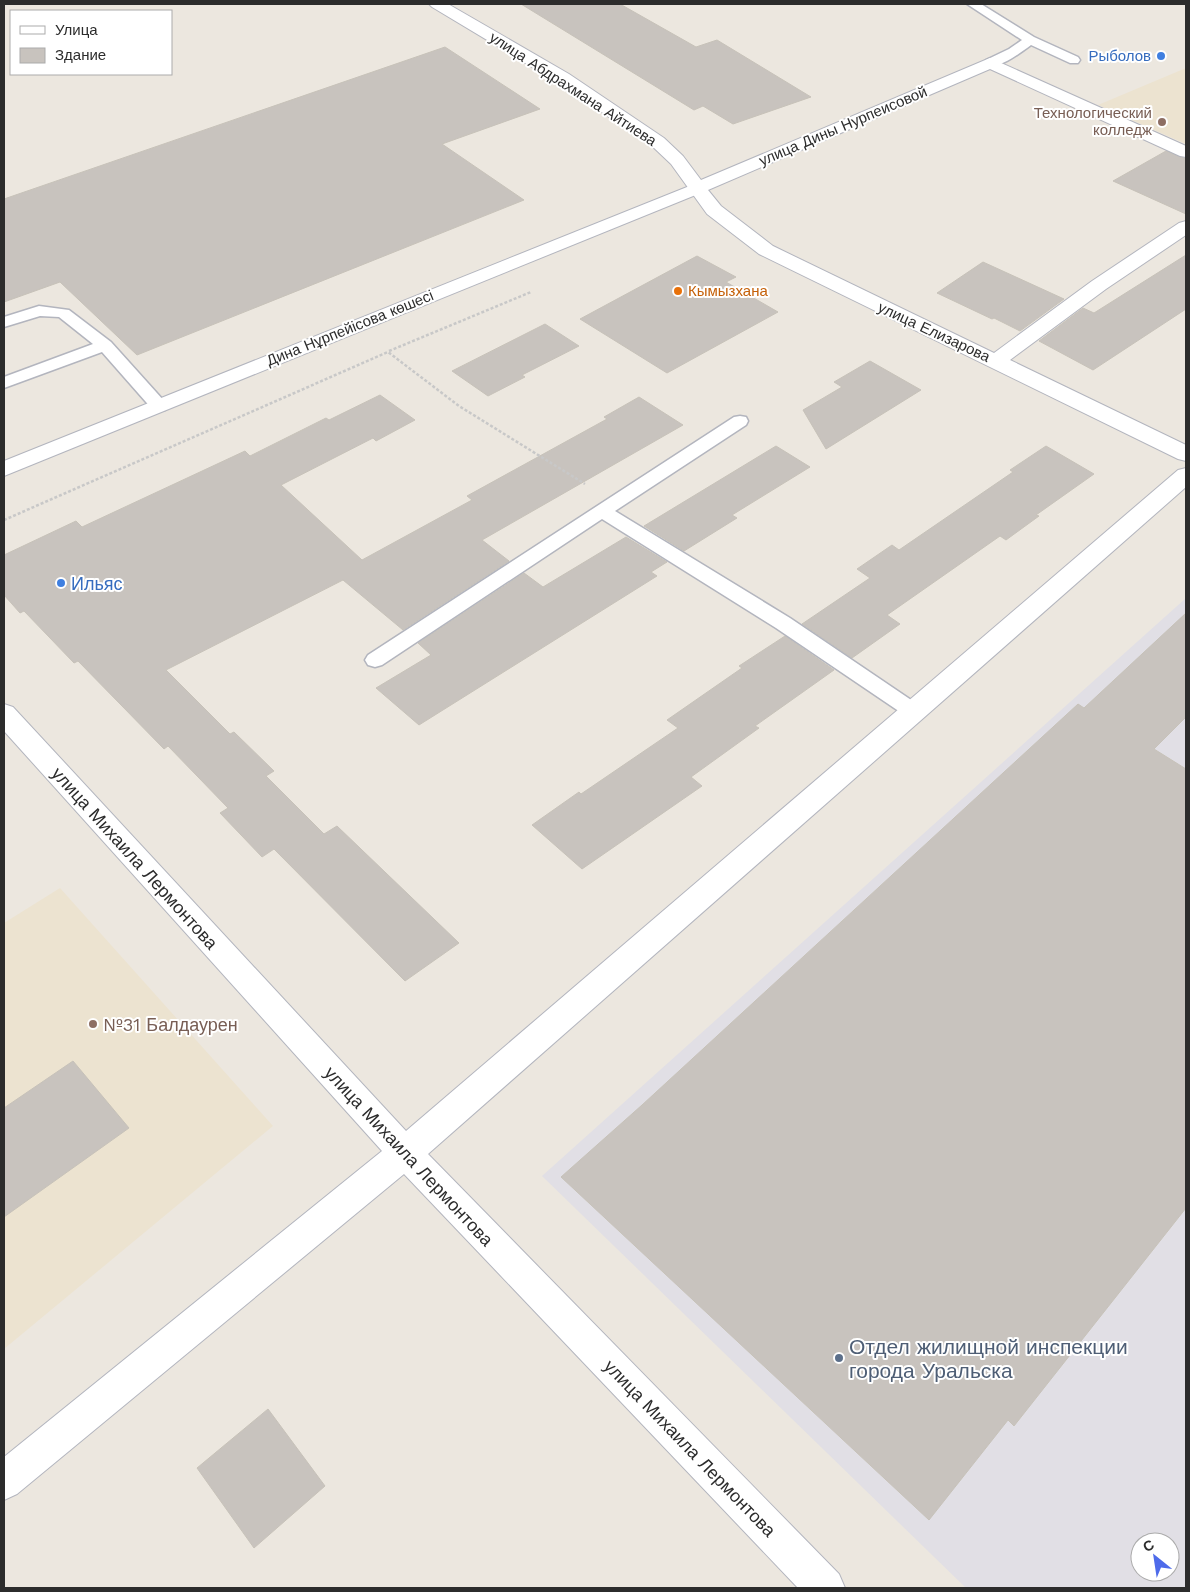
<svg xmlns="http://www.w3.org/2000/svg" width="1190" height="1592" viewBox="0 0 1190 1592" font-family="'Work Sans',sans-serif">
  <rect width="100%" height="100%" fill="#ece7df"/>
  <path fill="#e1dfe5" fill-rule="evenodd" d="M1186,598V1588H966L542,1176ZM1140,1542H1170V1572H1140Z"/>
  <g fill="#ece3d0">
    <path d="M1186,68V144L1098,105Z"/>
    <path d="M60,888L273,1126L4,1349V923Z"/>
  </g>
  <g fill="#c8c3be" stroke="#c7c2b9">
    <path d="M521,4H620L696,47L717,40L811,97L733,124L703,106L694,110Z"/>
    <path d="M445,47L540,109L442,144L524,200L137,355L60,282L4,302V199Z"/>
    <path d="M1166,151L1186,159V214L1113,181Z"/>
    <path d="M1186,255V309L1093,370L1039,341L1083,308L1094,313Z"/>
    <path d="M697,256L736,277L726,282L778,312L667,373L580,319Z"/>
    <path d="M983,262L1064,299L1020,331L994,318L992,319L937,293Z"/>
    <path d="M545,324L579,346L522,375L525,377L488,396L452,371Z"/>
    <path d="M870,361L921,390L826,449L803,410L842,387L834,382Z"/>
    <path d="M380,395L415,420L376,441L373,438L281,485L362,560L472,500L467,496L607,419L604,417L639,397L683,425L482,540L509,561L403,630L343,580L166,670L230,734L234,732L274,771L266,776L324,834L337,826L459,943L405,981L274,849L262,857L220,813L228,808L168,746L164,749L78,661L74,663L24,611L20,613L4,595V555L76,521L82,527L245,451L250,456L326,418L329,420Z"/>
    <path d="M776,446L810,467L732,515L737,518L684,551L644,526Z"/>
    <path d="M1046,446L1094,474L1036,515L1039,516L1006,540L1000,536L887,615L900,624L852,658L802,624L870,578L857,569L892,545L899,550L1013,472L1010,470Z"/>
    <path d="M626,537L667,562L651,572L657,576L419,725L376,688L431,655L418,643L524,573L543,587Z"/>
    <path d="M1186,613V717L1154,749L1186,769V1208L1014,1426L1008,1420L929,1520L561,1177L642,1105L1078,704L1084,708Z"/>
    <path d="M785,636L834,670L755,726L759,728L691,777L702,786L582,869L532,825L579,792L581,794L678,728L667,720L742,668L739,666Z"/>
    <path d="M73,1061L129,1128L4,1217V1108Z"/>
    <path d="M268,1409L325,1486L254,1548L197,1468Z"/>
  </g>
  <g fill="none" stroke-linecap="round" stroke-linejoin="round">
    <g stroke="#b3b5be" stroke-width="3">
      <g id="lane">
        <path d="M967,4H981L1034,37L1078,57L1080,60L1078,63H1070L1031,45C1020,53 1000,69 986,66L984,63L986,60L1009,49L1022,40Z"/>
        <path d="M39,306L69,310L111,342L165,402L167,406L165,410H153L102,352L4,388V377L93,344L59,317L40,316L4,327V317Z"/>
        <path d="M740,416L746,417L748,421L746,425L615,511L790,618L920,706L923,711L920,716L913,718L906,716L776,628L602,519L382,665L375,667L368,665L365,660L368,655L734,417Z"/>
      </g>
    </g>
    <g stroke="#b3b5be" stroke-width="2">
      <g id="street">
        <path d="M429,4H448L569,74L664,138L683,156L701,180L990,58L1186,146V157L1180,156L990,69L708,190L721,206L773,246L994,353L1092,281L1179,223L1186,221V235L1106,289L1010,360L1186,445V461L1178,459L759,254L707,214L671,164L652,146L557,82L432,7Z"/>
        <path d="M1186,468V487L428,1154L839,1574L845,1588H798L404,1174L17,1494L4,1500V1457L382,1151L4,731V704L13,707L406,1131L1178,470Z"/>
      </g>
    </g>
    <g stroke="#b3b5be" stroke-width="2">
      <path id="secondary" d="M697,183L703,184L706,188L703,192L4,476V461Z"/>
    </g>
    <g stroke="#c8c8c8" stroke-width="2.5" stroke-dasharray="3 2" stroke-linecap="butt">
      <path d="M389,351L531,292"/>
      <path d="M4,520L388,352L459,406L585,484"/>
    </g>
    <use href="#lane" fill="#fff" fill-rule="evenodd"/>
    <use href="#street" fill="#fff" fill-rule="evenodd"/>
    <use href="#secondary" fill="#fff" fill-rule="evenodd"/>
  </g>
  <g fill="#3f7fe0" stroke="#fff" stroke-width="2">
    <circle cx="1161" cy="56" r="5"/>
    <circle cx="61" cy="583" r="5"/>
  </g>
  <g fill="#8d6e63" stroke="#fff" stroke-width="2">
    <circle cx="1162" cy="122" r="5"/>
    <circle cx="93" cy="1024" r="5"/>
  </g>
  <circle fill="#e8710a" stroke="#fff" stroke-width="2" cx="678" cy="291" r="5"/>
  <circle fill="#5c6f8a" stroke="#fff" stroke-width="2" cx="839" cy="1358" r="5"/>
  <g text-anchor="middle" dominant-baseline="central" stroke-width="4" stroke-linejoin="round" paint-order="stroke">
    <g font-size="15" fill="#366cbe" stroke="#fff" text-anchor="end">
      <text x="1151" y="56">Рыболов</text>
    </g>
    <g font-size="15" fill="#2c2c2c" stroke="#fff">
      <text transform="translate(573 89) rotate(33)">улица Абдрахмана Айтиева</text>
      <text transform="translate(843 126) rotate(-23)">улица Дины Нурпеисовой</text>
      <text transform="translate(350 328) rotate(-22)">Дина Нұрпейісова көшесі</text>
      <text transform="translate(934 332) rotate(25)">улица Елизарова</text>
    </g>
    <g font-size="15" fill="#785e54" stroke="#fff" text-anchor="end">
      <text x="1152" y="113">Технологический<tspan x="1152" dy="17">колледж</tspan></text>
    </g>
    <g font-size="15" fill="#c56008" stroke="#fff" text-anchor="start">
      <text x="688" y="291">Кымызхана</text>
    </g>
    <g font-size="18" fill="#366cbe" stroke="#fff" text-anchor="start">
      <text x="71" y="583">Ильяс</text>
    </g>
    <g font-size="18" fill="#2c2c2c" stroke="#fff">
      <text transform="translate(135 858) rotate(48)">улица Михаила Лермонтова</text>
      <text transform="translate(409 1156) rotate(47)">улица Михаила Лермонтова</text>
      <text transform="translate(690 1448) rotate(46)">улица Михаила Лермонтова</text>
    </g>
    <g font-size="18" fill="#785e54" stroke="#fff" text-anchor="start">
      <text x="103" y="1024">№31 Балдаурен</text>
    </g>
    <g font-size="21" fill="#4e5e75" stroke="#fff" text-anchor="start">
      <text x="849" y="1346">Отдел жилищной инспекции<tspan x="849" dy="24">города Уральска</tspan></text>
    </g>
  </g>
  <rect width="1190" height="1592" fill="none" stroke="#2c2c2c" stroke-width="10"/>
  <rect x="10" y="10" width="162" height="65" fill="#ffffff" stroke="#ababab"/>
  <rect x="20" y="26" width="25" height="8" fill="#ffffff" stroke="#ababab"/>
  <text x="55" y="35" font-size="15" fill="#2c2c2c">Улица</text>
  <rect x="20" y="48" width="25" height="15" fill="#c8c3be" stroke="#ababab"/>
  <text x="55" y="60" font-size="15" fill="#2c2c2c">Здание</text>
  <g transform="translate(1155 1557) rotate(330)"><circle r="24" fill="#ffffff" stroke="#ababab"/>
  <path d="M0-4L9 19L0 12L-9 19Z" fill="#4e6bea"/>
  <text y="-8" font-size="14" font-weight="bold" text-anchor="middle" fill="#2c2c2c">С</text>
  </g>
</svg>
